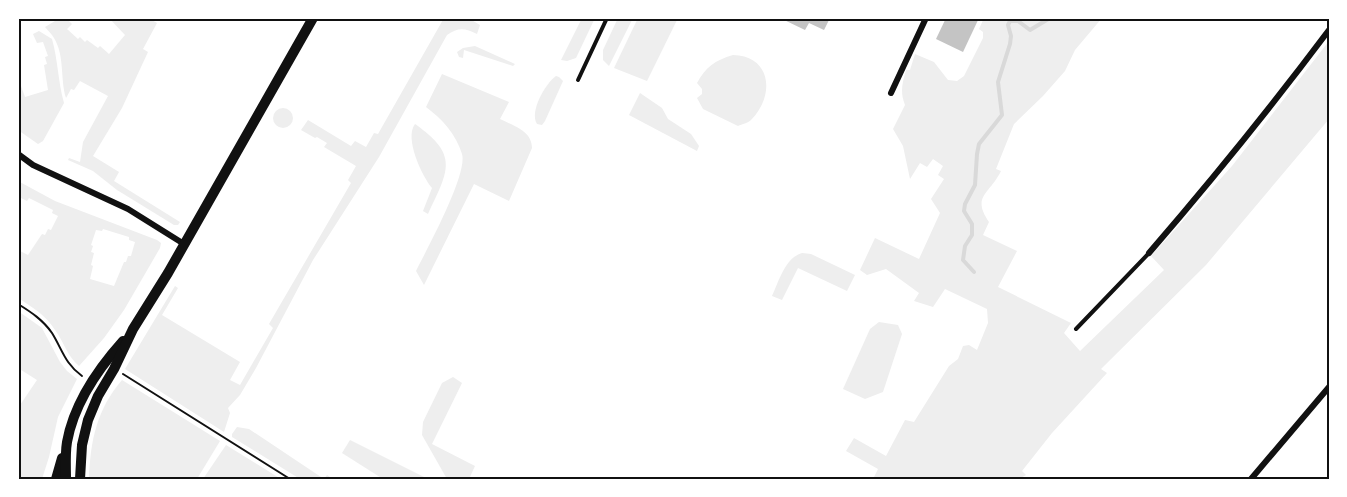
<svg xmlns="http://www.w3.org/2000/svg" width="1347" height="497" viewBox="0 0 1347 497" font-family="Ubuntu,sans-serif">
  <rect width="100%" height="100%" fill="#fff"/>
  <g fill="#eee" fill-rule="evenodd">
    <path d="M60,18H72L69,21L72,24L67,29L78,39L80,37L85,42L87,40L98,48L100,46L109,54L125,35L109,18H148L157,23L143,49L148,52L122,108L93,156L119,172L114,181L180,222L178,225H174L117,190L93,171L68,160L69,158L80,162L83,142L108,96L80,81L74,90L71,89L66,98C60,79 65,56 54,38C52,34 48,31 45,27Z"/>
    <path d="M444,18H468L480,25L477,34C465,28 458,27 447,35L379,157L313,260L256,368L240,395L228,408L230,413L224,432L125,369L175,286L178,288L162,315L240,362L230,380L240,385L273,328L269,324L351,183L348,180L356,166L324,147L327,143L317,137L315,138L301,130L308,120L351,146L355,141L366,147L374,133L378,134Z"/>
    <path d="M582,18H595L576,58L567,61L561,60Z"/>
    <path d="M618,18H633L609,66L603,60V50Z"/>
    <path d="M638,18H678L647,81L614,68Z"/>
    <path d="M984,18H1102L1075,50L1065,71L1043,96L1014,124L996,169L1001,171C990,194 971,196 989,222L983,235L1017,251L998,287L1071,323L1064,333L1080,351L1164,270L1151,256L1232,166L1329,41V119L1206,265L1101,369L1107,373L1052,433L1022,471L1026,475L1019,479H873L878,469L846,451L854,438L886,456L905,420L914,422L949,366L958,359L963,346L969,345L977,350L988,323L987,309L945,289L933,307L914,301L919,293L886,269L867,275L860,270L875,238L919,259L940,213L931,199L944,179L938,175L943,166L933,159L927,167L920,163L910,179L903,146L893,129L905,105C900,92 902,84 906,70H910L915,54L934,62L948,80L957,81L964,76L983,38V32L979,29Z"/>
    <path d="M39,31L52,39C58,60 58,82 64,103L43,141L38,144L18,130V86H21L25,97L48,90L44,65L47,64L45,57L48,56L43,42L37,43L33,34Z"/>
    <path d="M475,46L515,64L513,66L464,50L463,58L459,57L457,52L463,48Z"/>
    <path d="M733,55C772,56 775,96 751,120C748,123 742,124 738,126L703,109L697,98L702,94V89L697,83C705,68 715,60 733,55Z"/>
    <path d="M442,74L509,102L500,119C514,126 532,131 532,148L509,201L474,184L424,285L416,271C427,249 468,174 462,154C456,134 442,119 426,107Z"/>
    <path d="M556,76L559,77L563,81L545,121L542,125L537,124C529,112 545,84 556,76Z"/>
    <path d="M640,93L662,108L668,119L691,134L699,146L697,151L629,115Z"/>
    <circle cx="283" cy="118" r="10"/>
    <path d="M415,124C459,155 449,170 428,214L423,211L432,188C422,176 404,138 415,124Z"/>
    <path d="M18,181L55,201L157,240L161,243L160,248L124,310L104,338L79,366C67,356 64,342 55,330C46,315 32,307 18,298V250L28,255L42,234L45,235L48,229L51,230L58,216L52,213L53,210L29,198L27,201L21,198L18,203ZM103,229L129,237V240L135,242L131,256H128L126,262H124L114,286L90,279L93,266L91,265L94,253L91,252L93,246L91,245L96,230L102,231Z"/>
    <path d="M802,253L811,254L855,275L847,291L798,268L782,300L772,296C779,281 785,258 802,253Z"/>
    <path d="M18,311L42,328L60,362L67,371L77,379L58,417L49,457L42,479H18V408L37,380L18,368Z"/>
    <path d="M879,322L898,325L902,334L883,392L865,399L843,389L870,329Z"/>
    <path d="M453,377L462,383L432,444L475,466L469,479H447L422,435L423,422L442,383Z"/>
    <path d="M122,380L220,441L197,479H89C90,441 97,409 122,380Z"/>
    <path d="M237,427L249,429L324,479L327,475L333,479H300L232,437V434Z"/>
    <path d="M350,440L424,477L423,479H383L342,453Z"/>
    <path d="M226,445L281,479H203Z"/>
  </g>
  <g fill="none" stroke-linecap="round" stroke-linejoin="round">
    <path stroke="#d9d9d9" stroke-width="4" d="M974,272L963,260L965,246L972,235V224L964,211L965,204L975,185L977,154L979,144L1002,115L998,82L1010,44L1011,36L1008,25L1010,21H1018L1030,30L1050,18"/>
  </g>
  <g fill="#c4c4c4">
    <path d="M780,18H830L824,30L809,23L805,30Z"/>
    <path d="M946,18H979L963,52L936,39Z"/>
  </g>
  <g fill="none" stroke-linecap="round" stroke-linejoin="round">
    <g stroke="#111" stroke-width="2">
      <path d="M18,304C31,312 43,320 52,333C62,349 65,364 82,376"/>
      <path d="M123,374L290,479"/>
    </g>
    <g stroke="#111" stroke-width="4">
      <path d="M578,80L607,18"/>
      <path d="M1076,329L1149,253"/>
    </g>
    <g stroke="#111" stroke-width="6">
      <path d="M891,93L926,18"/>
      <path d="M18,154L33,165L128,209L184,244"/>
      <path d="M1149,253C1212,180 1272,106 1329,30"/>
      <path d="M1251,479L1329,387"/>
    </g>
    <g stroke="#111" stroke-width="10">
      <path d="M56,479L62,458"/>
      <path d="M66,479C66,467 65,454 67,442C74,403 97,370 123,341"/>
      <path d="M80,479L82,445L88,420L98,396L114,369L133,329L168,273L313,18"/>
    </g>
  </g>
  <rect width="1347" height="497" fill="none" stroke="#ffffff" stroke-width="39"/>
  <rect x="20" y="20" width="1308" height="458" fill="none" stroke="#111" stroke-width="2"/>
</svg>
